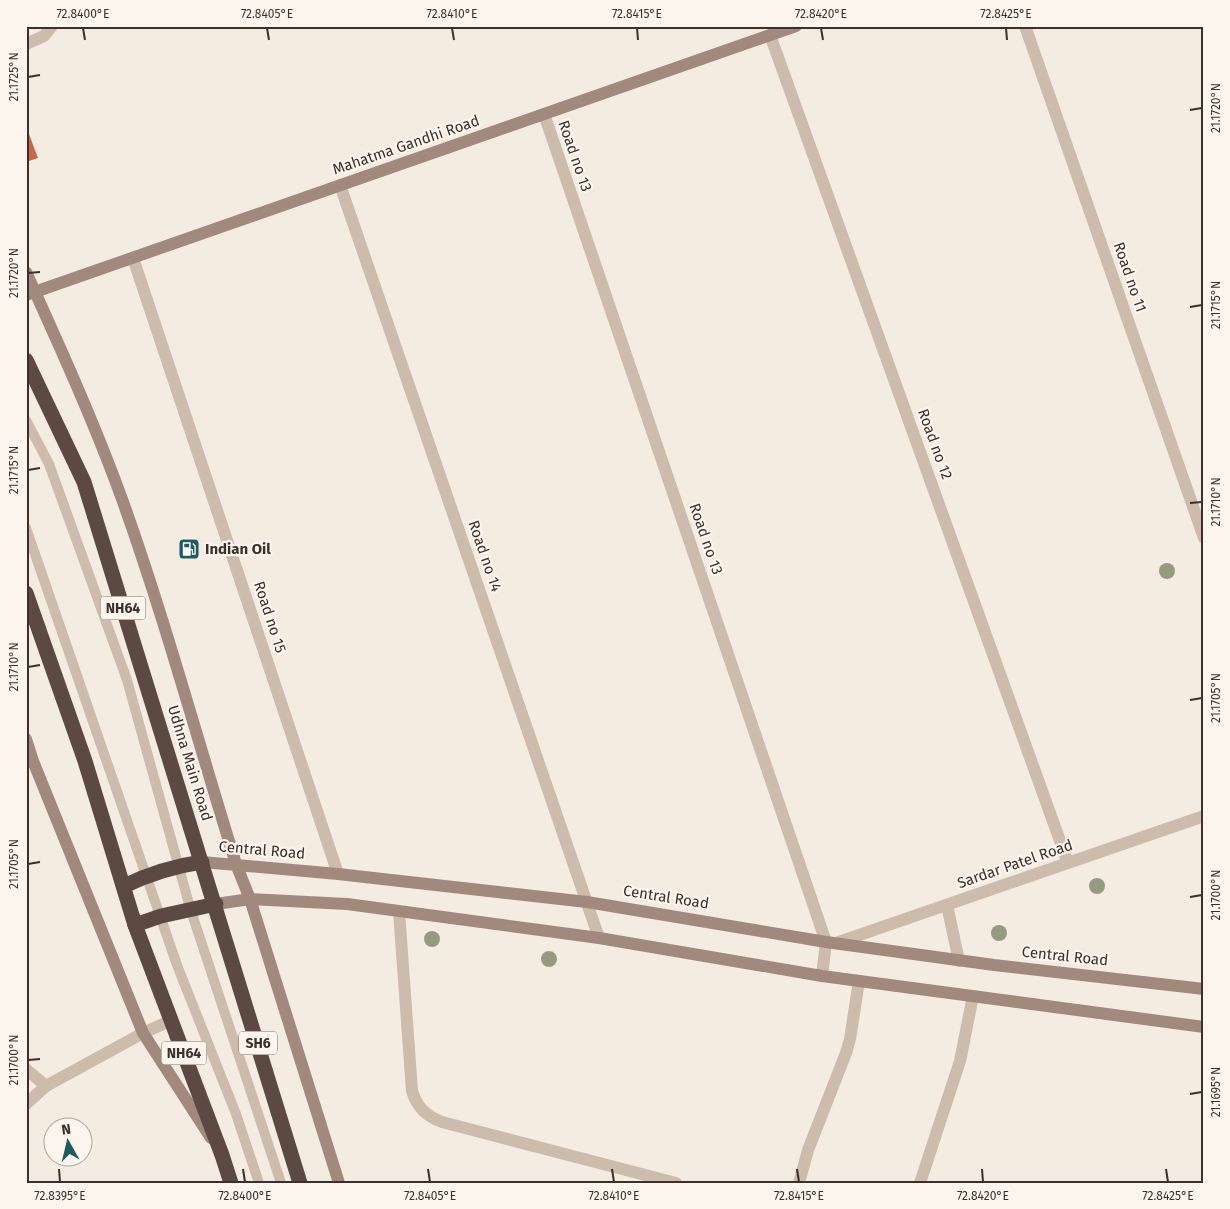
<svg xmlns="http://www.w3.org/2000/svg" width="1230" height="1209" viewBox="0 0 1230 1209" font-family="'Fira Sans',sans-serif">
  <rect width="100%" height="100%" fill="#f4ebe1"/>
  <path fill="#c8694b" d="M26,126L38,158L26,162Z"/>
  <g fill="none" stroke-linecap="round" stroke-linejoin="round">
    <g stroke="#cdbbac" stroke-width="10">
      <path d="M26,420L49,464L127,680L191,911L281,1183"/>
      <path d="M26,528L177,965L236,1114L259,1183"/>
    </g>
    <g stroke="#cdbbac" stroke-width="12">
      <path d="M1025,26L1204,538"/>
      <path d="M770,35L1068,863"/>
      <path d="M26,44L44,36L52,26"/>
      <path d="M544,114L826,942L822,976"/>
      <path d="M340,185L599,938"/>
      <path d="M133,258L338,874"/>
      <path d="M947,905L959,961"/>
      <path d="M399,911L412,1091C417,1107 426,1116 442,1122L676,1183"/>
      <path d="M836,943L1204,816"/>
      <path d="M26,1069L46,1086"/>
      <path d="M26,1104L46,1086L143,1033L172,1020"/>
      <path d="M799,1183L808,1150L846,1053L850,1039L859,981"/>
      <path d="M920,1183L960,1061L973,996"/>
    </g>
    <g stroke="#a18a7d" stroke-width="12">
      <path d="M26,272C60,347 94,422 122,499C165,619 198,742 236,864L250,899L339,1183"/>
      <path d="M26,295L796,26"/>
      <path d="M26,739L33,761L143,1033L211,1138"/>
      <path d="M202,862L338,874L587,902L826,942L994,965L1204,989"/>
      <path d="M216,904L250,899L347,904L599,938L822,976L1204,1027"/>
    </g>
    <g stroke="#5c4a42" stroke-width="15">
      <path d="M26,360L84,482L300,1183"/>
      <path d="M26,593L85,761L135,925L222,1155L231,1183"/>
      <path d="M124,886C149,874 174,866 202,862"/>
      <path d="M135,925L161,916L216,904"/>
    </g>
  </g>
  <g fill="#969b7f">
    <circle cx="1167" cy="571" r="8"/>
    <circle cx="1097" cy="886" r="8"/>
    <circle cx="999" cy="933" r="8"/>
    <circle cx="432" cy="939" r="8"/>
    <circle cx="549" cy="959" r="8"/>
  </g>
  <path fill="none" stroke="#3b302b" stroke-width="2" d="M83,28L85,40M267,28L269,40M452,28L454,40M637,28L638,40M821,28L823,40M1006,28L1007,40M28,77L40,75M1190,110L1202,108M28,273L40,272M1190,307L1202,305M28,470L40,468M1190,503L1202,502M28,667L40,665M1190,700L1202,698M28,864L40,862M1190,897L1202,895M28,1060L40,1059M1190,1094L1202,1092M59,1169L60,1182M243,1169L245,1182M428,1169L430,1182M612,1169L614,1182M797,1169L799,1182M982,1169L983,1182M1166,1169L1168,1182"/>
  <defs>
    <g id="fuel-square" transform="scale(1.125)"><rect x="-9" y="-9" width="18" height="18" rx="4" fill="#1f5a5e" stroke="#fbf5ee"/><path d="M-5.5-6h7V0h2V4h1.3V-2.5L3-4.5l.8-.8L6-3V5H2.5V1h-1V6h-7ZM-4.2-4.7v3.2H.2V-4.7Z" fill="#fff"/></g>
  </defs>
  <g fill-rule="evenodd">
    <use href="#fuel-square" x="189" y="549"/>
  </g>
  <g text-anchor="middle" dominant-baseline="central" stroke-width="4.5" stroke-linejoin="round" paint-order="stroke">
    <g fill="#fbf5ee" stroke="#756b66" stroke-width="1">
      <rect x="100.5" y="596.5" width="45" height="23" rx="4"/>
      <rect x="239" y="1031.5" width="38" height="23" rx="4"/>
      <rect x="161.5" y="1041.5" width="45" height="23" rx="4"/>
    </g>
    <g font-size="14" font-weight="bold" fill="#3b302b">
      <text x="123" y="608">NH64</text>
      <text x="258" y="1043">SH6</text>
      <text x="184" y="1053">NH64</text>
    </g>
    <g font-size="15" fill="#3b302b" stroke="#fbf5ee">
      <text transform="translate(406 145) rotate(-19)">Mahatma Gandhi Road</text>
      <text transform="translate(575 156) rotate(71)">Road no 13</text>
      <text transform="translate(1130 277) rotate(71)">Road no 11</text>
      <text transform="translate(935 444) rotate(70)">Road no 12</text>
      <text transform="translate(706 539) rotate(71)">Road no 13</text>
      <text transform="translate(485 556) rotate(71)">Road no 14</text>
      <text transform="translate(270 617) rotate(72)">Road no 15</text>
      <text transform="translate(190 763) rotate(73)">Udhna Main Road</text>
      <text transform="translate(262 850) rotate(5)">Central Road</text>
      <text transform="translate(1015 864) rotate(-19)">Sardar Patel Road</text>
      <text transform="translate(666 897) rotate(9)">Central Road</text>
      <text transform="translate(1065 956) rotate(6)">Central Road</text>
    </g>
    <g font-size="15" font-weight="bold" fill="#3b302b" stroke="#fbf5ee" text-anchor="start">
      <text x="205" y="549">Indian Oil</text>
    </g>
  </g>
  <rect width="1230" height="1209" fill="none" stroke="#fbf5ee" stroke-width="55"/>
  <g transform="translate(68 1142) rotate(352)"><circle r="24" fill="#fbf5ee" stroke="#aea6a0"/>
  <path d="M0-4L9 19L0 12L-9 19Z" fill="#1f5a5e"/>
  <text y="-8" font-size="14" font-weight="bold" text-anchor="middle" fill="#3b302b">N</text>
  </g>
  <rect x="28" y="28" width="1174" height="1154" fill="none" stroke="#3b302b" stroke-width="2"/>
  <g font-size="12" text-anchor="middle" fill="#3b302b">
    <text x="83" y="18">72.8400°E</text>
    <text x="267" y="18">72.8405°E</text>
    <text x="452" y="18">72.8410°E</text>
    <text x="637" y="18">72.8415°E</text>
    <text x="821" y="18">72.8420°E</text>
    <text x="1006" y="18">72.8425°E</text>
    <text transform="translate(14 77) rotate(-90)" y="4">21.1725°N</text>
    <text transform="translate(1216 108) rotate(-90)" y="4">21.1720°N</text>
    <text transform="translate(14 273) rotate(-90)" y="4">21.1720°N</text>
    <text transform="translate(1216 305) rotate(-90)" y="4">21.1715°N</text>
    <text transform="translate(14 470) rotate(-90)" y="4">21.1715°N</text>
    <text transform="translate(1216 502) rotate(-90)" y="4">21.1710°N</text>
    <text transform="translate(14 667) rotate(-90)" y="4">21.1710°N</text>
    <text transform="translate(1216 698) rotate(-90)" y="4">21.1705°N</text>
    <text transform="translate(14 864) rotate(-90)" y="4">21.1705°N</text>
    <text transform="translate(1216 895) rotate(-90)" y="4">21.1700°N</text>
    <text transform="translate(14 1060) rotate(-90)" y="4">21.1700°N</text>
    <text transform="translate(1216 1092) rotate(-90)" y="4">21.1695°N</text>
    <text x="60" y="1200">72.8395°E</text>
    <text x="245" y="1200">72.8400°E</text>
    <text x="430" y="1200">72.8405°E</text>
    <text x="614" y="1200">72.8410°E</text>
    <text x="799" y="1200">72.8415°E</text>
    <text x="983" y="1200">72.8420°E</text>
    <text x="1168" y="1200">72.8425°E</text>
  </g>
</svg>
